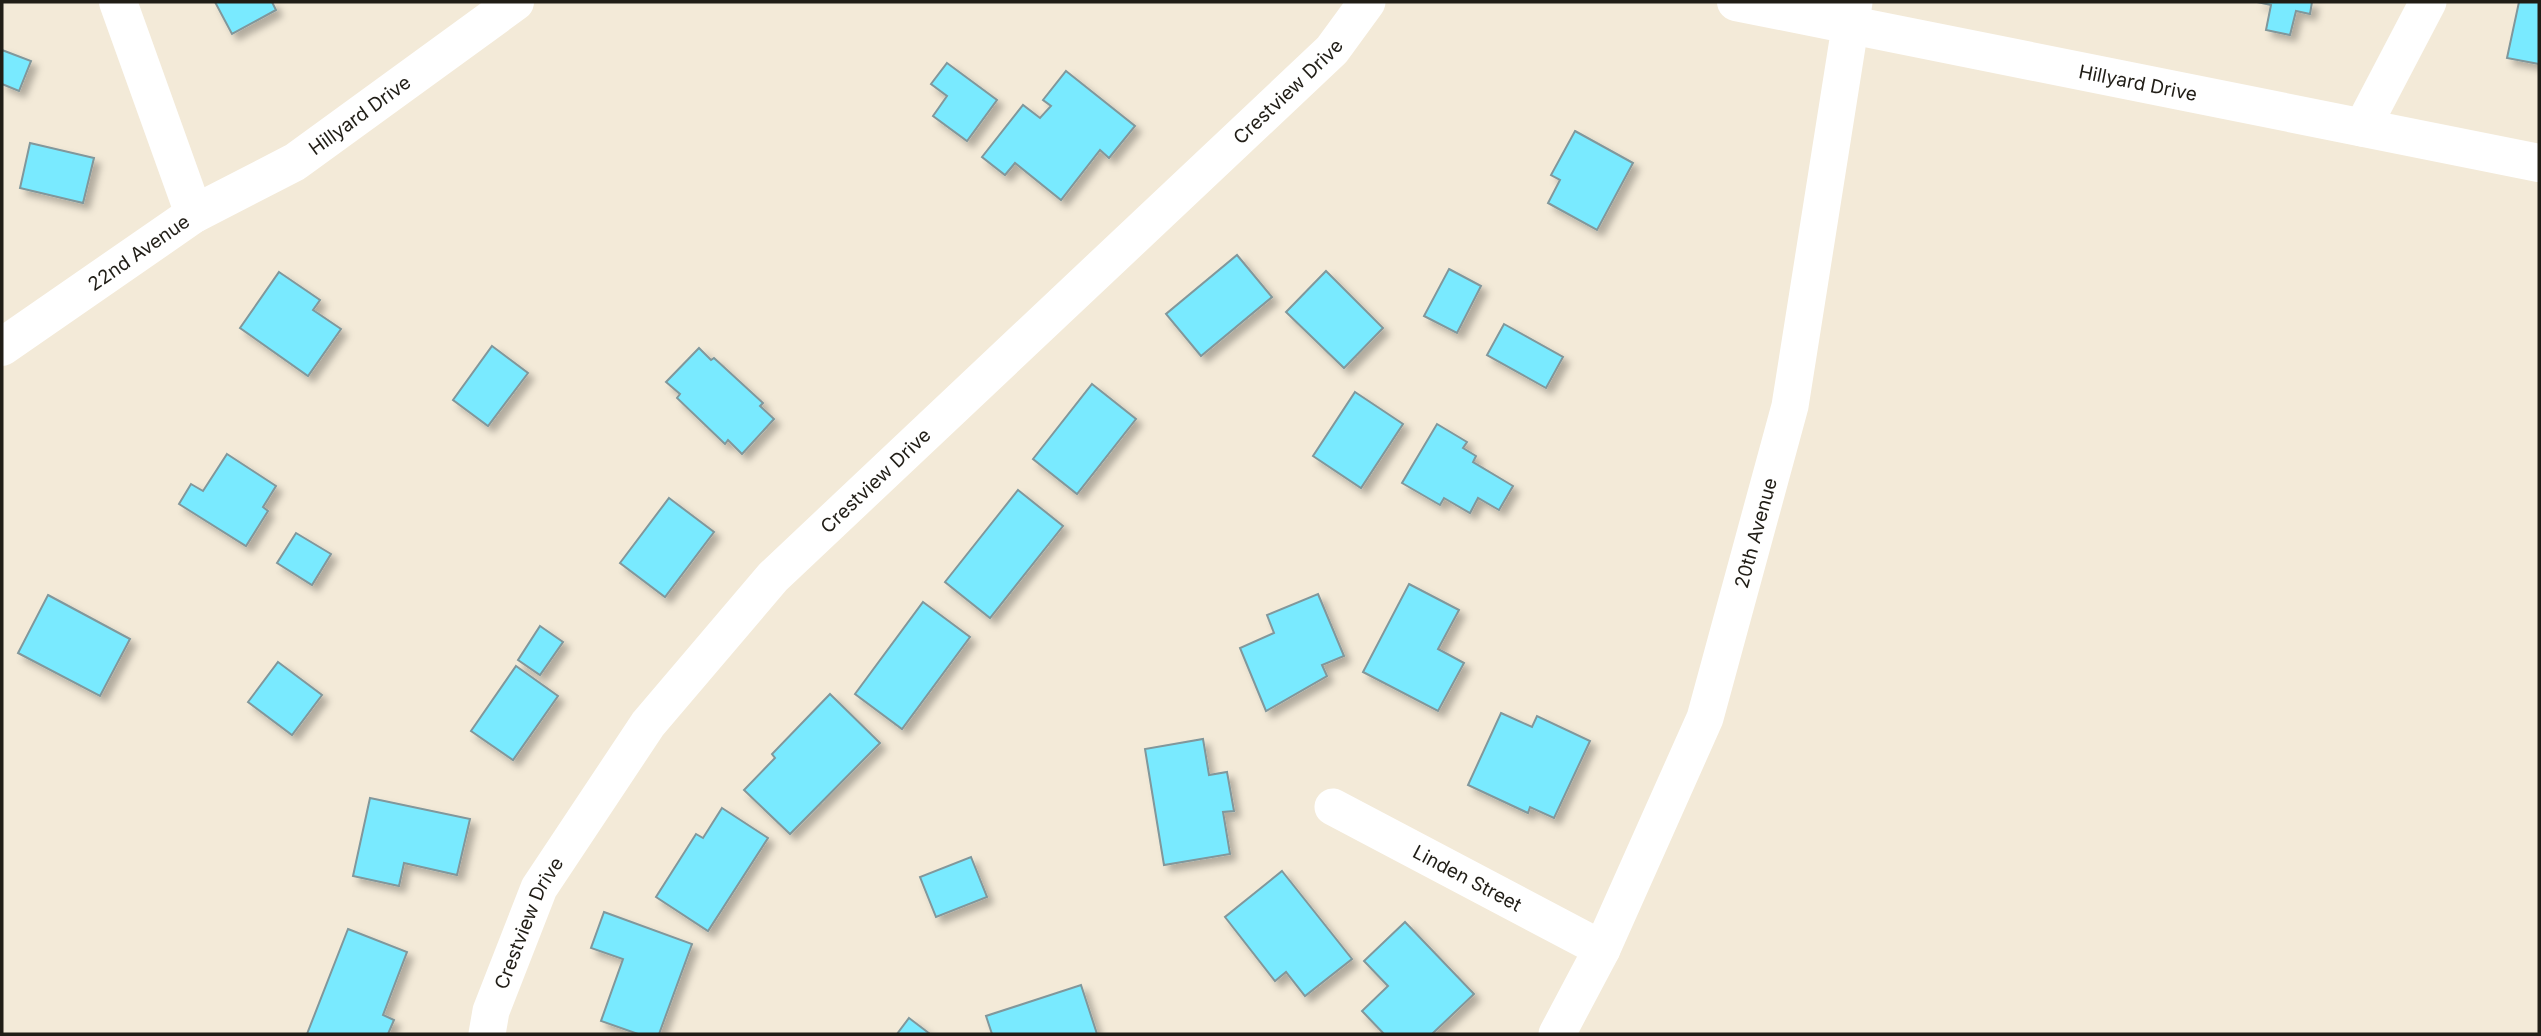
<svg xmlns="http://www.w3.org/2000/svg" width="2541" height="1036" viewBox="0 0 2541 1036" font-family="Inter,sans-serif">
  <defs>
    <filter id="shadow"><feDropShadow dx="6" dy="6" stdDeviation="3.5" flood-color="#0004"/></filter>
  </defs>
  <rect width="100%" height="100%" fill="#f3ead8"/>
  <g fill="#79eaff" stroke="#81979b" stroke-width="2" filter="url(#shadow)">
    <path d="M215,2H272L276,10L232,34Z"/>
    <path d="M2257,2H2312L2310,14L2296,11L2290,35L2266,30L2271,5Z"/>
    <path d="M2519,2H2539V64L2507,58Z"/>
    <path d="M2,50L31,61L19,91L2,84Z"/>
    <path d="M947,63L997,100L967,141L933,116L947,96L931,84Z"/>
    <path d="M1066,71L1135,126L1109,158L1100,150L1061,200L1015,163L1005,175L982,157L1023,105L1040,118L1051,106L1043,100Z"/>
    <path d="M1575,131L1633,163L1597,230L1548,203L1560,180L1551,175Z"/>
    <path d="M30,143L94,158L83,203L20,188Z"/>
    <path d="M1237,255L1272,297L1201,356L1166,314Z"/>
    <path d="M1449,269L1481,286L1457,333L1424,316Z"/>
    <path d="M1326,271L1383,328L1344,368L1286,312Z"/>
    <path d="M279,272L320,300L313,310L341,329L308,376L240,328Z"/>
    <path d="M1504,324L1563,357L1546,388L1487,355Z"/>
    <path d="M492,346L528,373L488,426L453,400Z"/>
    <path d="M699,348L711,360L714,358L763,403L760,406L774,419L742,454L728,440L725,444L677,398L680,394L666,382Z"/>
    <path d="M1092,384L1136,419L1077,494L1033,459Z"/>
    <path d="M1355,392L1403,424L1361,488L1313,456Z"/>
    <path d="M1437,424L1467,442L1463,448L1476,456L1473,462L1513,486L1499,510L1478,498L1470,513L1444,498L1440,505L1402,483Z"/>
    <path d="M227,454L276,486L263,507L268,511L246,546L179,504L191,484L203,491Z"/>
    <path d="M1018,490L1063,526L990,618L945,582Z"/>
    <path d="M669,498L714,532L665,597L620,563Z"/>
    <path d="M296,533L331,554L312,585L277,563Z"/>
    <path d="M1409,584L1459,610L1438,649L1464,663L1438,711L1363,672Z"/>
    <path d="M1318,594L1344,656L1322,665L1327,676L1266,711L1240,648L1274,633L1267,615Z"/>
    <path d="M48,595L130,639L100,696L18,653Z"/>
    <path d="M923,602L970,637L902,729L855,694Z"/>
    <path d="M540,626L563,642L540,675L518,660Z"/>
    <path d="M278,662L322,695L292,735L248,702Z"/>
    <path d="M516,666L558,696L513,760L471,731Z"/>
    <path d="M830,694L880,743L790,834L744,790L775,758L772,754Z"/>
    <path d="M1501,713L1532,727L1537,716L1590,741L1554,818L1530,807L1528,813L1468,785Z"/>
    <path d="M1203,739L1209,775L1227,772L1234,811L1223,812L1230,854L1164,865L1145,749Z"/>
    <path d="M370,798L470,819L457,875L404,863L399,886L353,876Z"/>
    <path d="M722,808L768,838L708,931L656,897L696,834L703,838Z"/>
    <path d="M971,857L987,897L936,917L920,877Z"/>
    <path d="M1282,871L1352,959L1305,996L1286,972L1275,981L1225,917Z"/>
    <path d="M604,912L692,944L659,1034H638L601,1021L623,959L591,948Z"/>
    <path d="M1405,922L1474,994L1432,1034H1384L1362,1011L1388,986L1364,961Z"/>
    <path d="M348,929L407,952L383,1015L394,1020L388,1034H307Z"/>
    <path d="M1081,985L1097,1034H992L986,1016Z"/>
    <path d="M909,1018L930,1034H897Z"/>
  </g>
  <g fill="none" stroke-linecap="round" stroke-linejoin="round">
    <g stroke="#fff" stroke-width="37">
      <path d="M2362,128L2428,2"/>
      <path id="s1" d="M1333,807L1602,949"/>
      <path id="s2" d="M487,1034L491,1011L539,888L648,724L773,577L1332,50L1367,2"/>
      <path id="s3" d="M1557,1034L1602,949L1705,718L1790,406L1854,2"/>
    </g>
    <g stroke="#fff" stroke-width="38">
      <path d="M118,2L194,214"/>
      <path id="s4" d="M1736,2L2539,163"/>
      <path id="s5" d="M2,347L194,214L295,162L515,2"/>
    </g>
  </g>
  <g text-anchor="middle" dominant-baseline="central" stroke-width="7" stroke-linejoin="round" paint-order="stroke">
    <g font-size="19" fill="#201d16" stroke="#fff">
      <text stroke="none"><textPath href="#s4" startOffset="410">Hillyard Drive</textPath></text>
      <text stroke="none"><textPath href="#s2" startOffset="1253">Crestview Drive</textPath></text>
      <text stroke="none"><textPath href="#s5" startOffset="427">Hillyard Drive</textPath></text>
      <text stroke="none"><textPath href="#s5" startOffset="166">22nd Avenue</textPath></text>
      <text stroke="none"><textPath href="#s2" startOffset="686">Crestview Drive</textPath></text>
      <text stroke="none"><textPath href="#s3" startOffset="541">20th Avenue</textPath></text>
      <text stroke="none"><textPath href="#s1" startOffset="152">Linden Street</textPath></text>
      <text stroke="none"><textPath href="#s2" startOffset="119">Crestview Drive</textPath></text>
    </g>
  </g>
  <rect width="2541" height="1036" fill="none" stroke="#201d16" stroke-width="7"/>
</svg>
